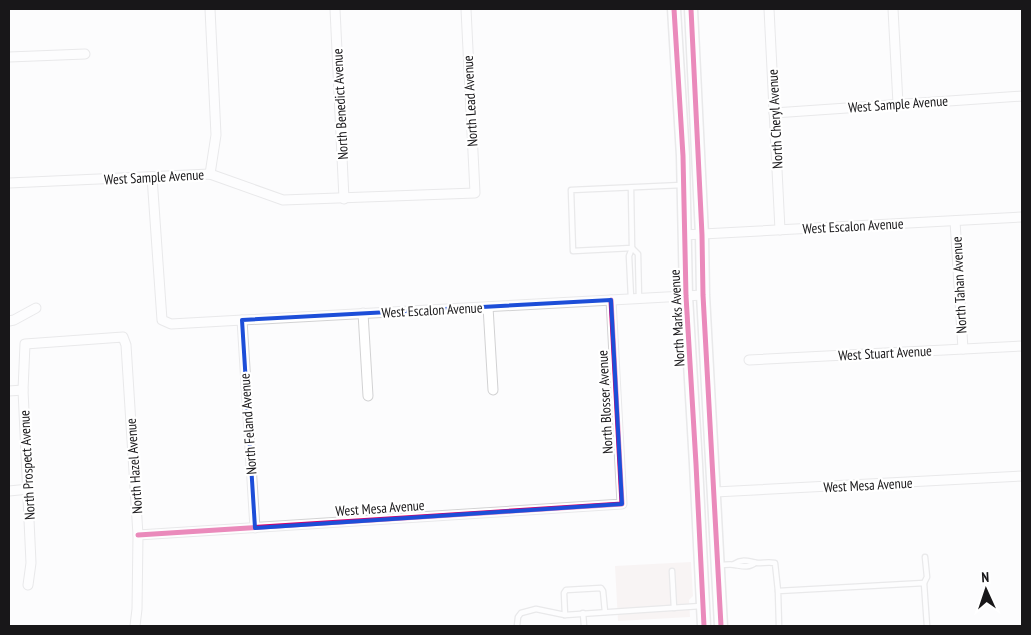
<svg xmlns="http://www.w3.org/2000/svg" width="1031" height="635" viewBox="0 0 1031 635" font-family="'PT Sans Narrow',sans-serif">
  <rect width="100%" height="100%" fill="#fcfcfd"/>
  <path fill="#f4ebe9" d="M691,562L693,596L689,600L690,617L618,621L615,566Z"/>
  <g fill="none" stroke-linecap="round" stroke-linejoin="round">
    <g stroke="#d2d2d3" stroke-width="7">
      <g id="service">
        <path d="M631,188L632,248L573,251L571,190L682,185"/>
        <path d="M631,298L629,256L632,248L638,254L639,299"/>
        <path d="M734,564C743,558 750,562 758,563C764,563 769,562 775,563L778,591"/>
        <path d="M718,566C723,565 730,564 735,565C742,566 749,568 755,563"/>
        <path d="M672,571L674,608"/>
        <path d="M924,583L927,577L925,557"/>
        <path d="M583,613L584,626"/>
        <path d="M565,615L564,593L566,590L601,588L603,591L605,612"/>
        <path d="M517,626L518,617L521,613L536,609L565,615L701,606"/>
        <path d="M779,626L778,591L924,583L927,626"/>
      </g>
    </g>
    <g stroke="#d2d2d3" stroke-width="11">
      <g id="minor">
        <path d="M335,9L344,199"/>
        <path d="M769,9L780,230"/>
        <path d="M893,9L898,104"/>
        <path d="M9,57L85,54"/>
        <path d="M774,113L1022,96"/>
        <path d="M210,174L216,135L210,9"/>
        <path d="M152,177L162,320L171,324L703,295"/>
        <path d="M9,183L210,174L283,200L475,193L466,9"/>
        <path d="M955,221L963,349"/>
        <path d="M684,235L1022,217"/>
        <path d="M488,307L493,390"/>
        <path d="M363,313L368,396"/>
        <path d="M242,320L255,528"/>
        <path d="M9,321L14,320L36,308"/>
        <path d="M749,360L1022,346"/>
        <path d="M9,391L23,390"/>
        <path d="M9,491L29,489"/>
        <path d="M715,492L1022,476"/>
        <path d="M138,535L622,504L611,300"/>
        <path d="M28,585L31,563L23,390L25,344L123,337L126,345L138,535L137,609L135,626"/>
      </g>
    </g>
    <g stroke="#d2d2d3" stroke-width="15">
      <g id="secondary">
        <path d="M674,9L683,156L686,296L696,464L704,626"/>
        <path d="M691,9L702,235L703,295L721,626"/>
      </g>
    </g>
    <use href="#service" stroke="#fff" stroke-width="4.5"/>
    <use href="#minor" stroke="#fff" stroke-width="9"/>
    <use href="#secondary" stroke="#fff" stroke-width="12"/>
    <g stroke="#fff" stroke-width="8">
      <g id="cycleway">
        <path d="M674,9L683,156L686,296L696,464L704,626"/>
        <path d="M691,9L702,235L703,295L721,626"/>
        <path d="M138,535L622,504L611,300"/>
      </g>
    </g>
    <use href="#cycleway" stroke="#d6006c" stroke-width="5"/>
  </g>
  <path d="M0 0H1031V635H0ZM611,300L622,504L255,528L242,320Z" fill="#fcfcfd" fill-opacity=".55" fill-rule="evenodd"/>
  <path fill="none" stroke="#1d4ed8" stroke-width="4" stroke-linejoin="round" d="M611,300L622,504L255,528L242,320Z"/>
  <g text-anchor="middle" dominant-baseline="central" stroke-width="4.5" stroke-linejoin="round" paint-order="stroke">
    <g font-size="14" fill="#181719" stroke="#fff">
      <text transform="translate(470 101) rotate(-93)">North Lead Avenue</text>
      <text transform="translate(340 104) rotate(-93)">North Benedict Avenue</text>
      <text transform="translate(898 104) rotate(-4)">West Sample Avenue</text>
      <text transform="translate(775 119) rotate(-93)">North Cheryl Avenue</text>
      <text transform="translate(154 177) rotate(-3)">West Sample Avenue</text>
      <text transform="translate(853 226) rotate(-3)">West Escalon Avenue</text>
      <text transform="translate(959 285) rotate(-93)">North Tahan Avenue</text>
      <text transform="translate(432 310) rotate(-3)">West Escalon Avenue</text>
      <text transform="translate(677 318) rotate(-93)">North Marks Avenue</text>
      <text transform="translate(885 353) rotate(-3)">West Stuart Avenue</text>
      <text transform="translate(605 402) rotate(-93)">North Blosser Avenue</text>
      <text transform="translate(248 424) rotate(-94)">North Feland Avenue</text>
      <text transform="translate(27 465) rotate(-93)">North Prospect Avenue</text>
      <text transform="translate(134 466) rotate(-94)">North Hazel Avenue</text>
      <text transform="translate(868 485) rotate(-3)">West Mesa Avenue</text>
      <text transform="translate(380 508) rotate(-4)">West Mesa Avenue</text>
    </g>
  </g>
  <rect width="1031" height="635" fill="none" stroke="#181719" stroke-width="20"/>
  <g transform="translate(986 590) rotate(357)" stroke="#ffffff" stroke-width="4" paint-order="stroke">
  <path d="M0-4L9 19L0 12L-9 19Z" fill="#181719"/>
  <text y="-8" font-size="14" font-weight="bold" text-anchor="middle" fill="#181719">N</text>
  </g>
</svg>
